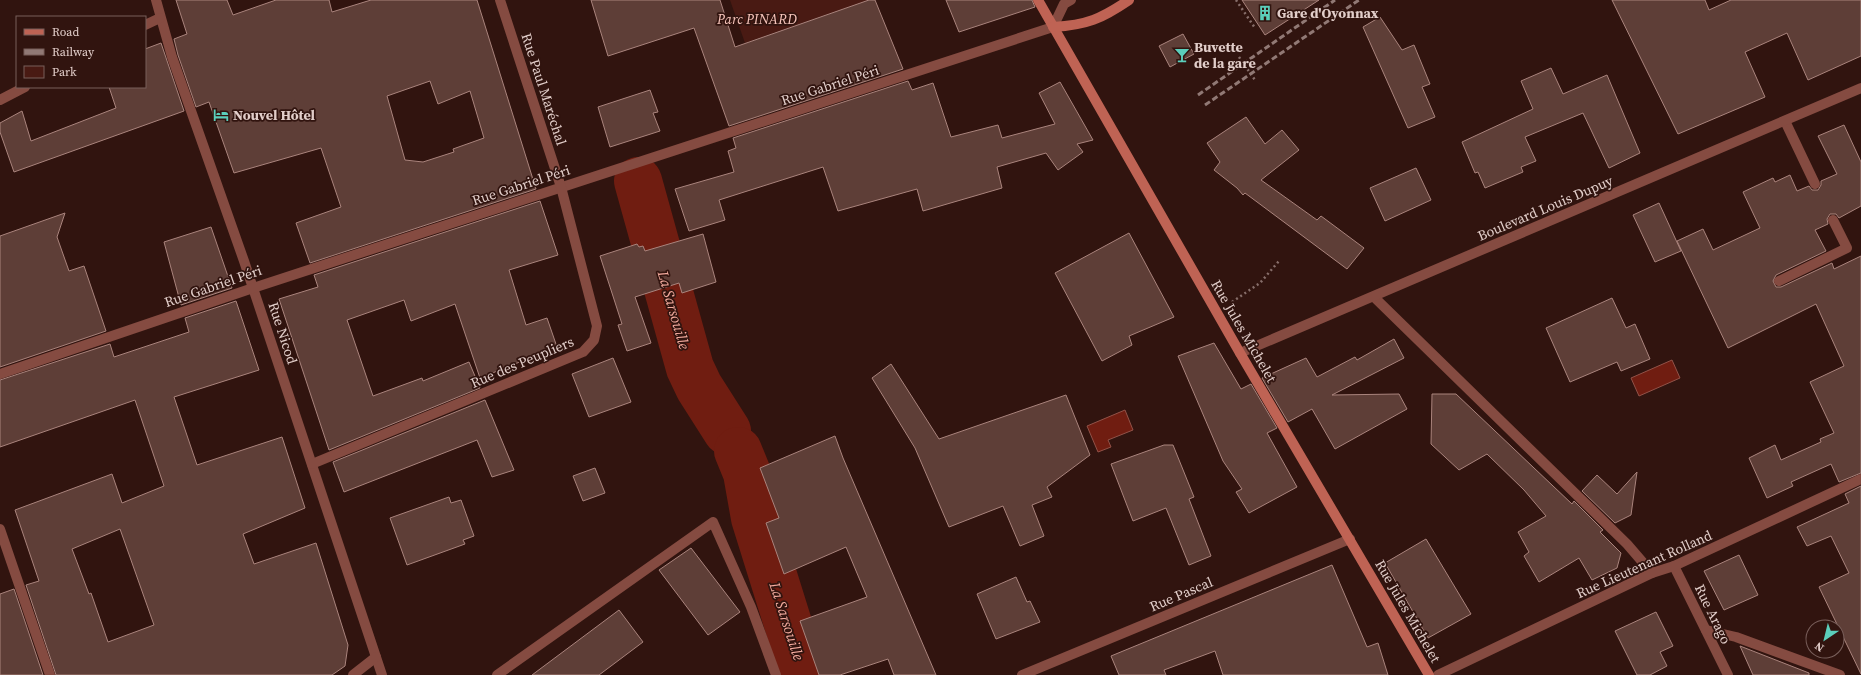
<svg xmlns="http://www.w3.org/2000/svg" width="1861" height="675" viewBox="0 0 1861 675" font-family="'Source Serif 4',serif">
  <rect width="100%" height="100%" fill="#31140f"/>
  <path fill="#491a13" d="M730,0H869L745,43Z"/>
  <g fill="#701d11" stroke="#925248">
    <path d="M1672,360L1680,378L1639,396L1631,378Z"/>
    <path d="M1125,410L1133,430L1108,440L1111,447L1098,452L1087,426Z"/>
  </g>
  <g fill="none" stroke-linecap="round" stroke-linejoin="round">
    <g stroke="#701d11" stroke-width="48">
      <path d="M638,181L690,368L699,387L727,431"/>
      <path d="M738,451L747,473L755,518L804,675"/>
    </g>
  </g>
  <g fill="#5e3e37" stroke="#aa847d" fill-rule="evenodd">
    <path d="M176,0H227L233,15L276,0H329L332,12L371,0H477L536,189L310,263L296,223L341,207L321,148L234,173L209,102L196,107L178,55L174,39L187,34ZM430,81L438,104L470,91L484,138L453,149L454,152L423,162L405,160L387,96Z"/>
    <path d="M591,0H720L735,47L869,0H875L903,69L729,126L694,28L608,56Z"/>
    <path d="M946,0H1032L1035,7L959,32Z"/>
    <path d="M1242,0H1319L1265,35Z"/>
    <path d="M1612,0H1705L1709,10L1731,0H1861V56L1808,80L1787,33L1745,52L1765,97L1678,134Z"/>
    <path d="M1380,17L1402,50L1414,45L1430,84L1422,87L1435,117L1408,128L1363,27Z"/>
    <path d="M1183,34L1194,54L1170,67L1159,46Z"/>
    <path d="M161,43L184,111L14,172L0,132V123L22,111L31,141L116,108L109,87H145V49Z"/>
    <path d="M1551,68L1563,94L1607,75L1640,153L1609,168L1583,113L1525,137L1536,161L1521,167L1523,172L1485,188L1478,172L1475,173L1462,142L1533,109L1521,81Z"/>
    <path d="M908,81L912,90L933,83L951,137L998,125L1002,138L1055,124L1039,93L1060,82L1093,140L1077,144L1083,152L1058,170L1046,153L997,167L1002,188L923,211L917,189L838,211L823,167L719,200L725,220L689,231L675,189L734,172L728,151L736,148L733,138Z"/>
    <path d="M650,90L658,112L653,113L660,131L610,147L598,107Z"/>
    <path d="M1246,117L1265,144L1282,130L1299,150L1261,180L1317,220L1321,216L1364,248L1347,269L1245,193L1243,195L1237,188L1214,170L1220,162L1207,143Z"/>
    <path d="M1844,125L1861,162V206L1839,218L1836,214H1830L1827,219L1828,224L1815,230L1826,251L1776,275L1773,281L1776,287H1781L1832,263L1834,269L1861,256V473L1839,482L1831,464L1791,482L1793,486L1767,498L1749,458L1775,445L1781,460L1821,442L1820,439L1834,433L1810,382L1844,366L1816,304L1728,348L1677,241L1703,229L1713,250L1760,228L1743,192L1773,178L1775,182L1790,175L1797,191L1809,186L1812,190H1818L1821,185V181L1837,174L1818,136Z"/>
    <path d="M1416,168L1431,200L1385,221L1370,188Z"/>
    <path d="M540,201L558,255L509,270L526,325L547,318L557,347L480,378L455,304L411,321L404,300L347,320L373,396L422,378L423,381L469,362L480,388L329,450L279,299L318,287L314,275Z"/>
    <path d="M1659,203L1681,251L1655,262L1633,215Z"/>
    <path d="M65,213L57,237L69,271L84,266L106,331L0,367V236Z"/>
    <path d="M211,227L232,288L181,305L164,242Z"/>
    <path d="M1129,233L1174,317L1129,336L1132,345L1102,361L1055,273Z"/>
    <path d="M703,234L716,282L682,293L679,283L635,297L651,343L627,351L618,325L622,324L600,256L637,244L639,247L643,246L645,251Z"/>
    <path d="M1612,298L1626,328L1635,324L1650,359L1621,371L1617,362L1570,382L1546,328Z"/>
    <path d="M236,301L259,370L174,397L197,465L282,437L305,508L243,534L254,564L316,543L348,645L345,666L332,675H56L26,585L39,581L15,510L112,474L122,503L164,486L135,400L0,447V380L110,344L114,357L189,332L185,318ZM120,529L154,625L108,642L91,593L89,594L72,549Z"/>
    <path d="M1394,339L1404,358L1332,395L1399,394L1407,409L1335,449L1312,409L1288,422L1262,378L1306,358L1317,377L1355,357L1357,360Z"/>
    <path d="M1214,343L1241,389L1251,384L1277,428L1267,433L1297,487L1249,513L1236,492L1242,489L1223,461L1178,356Z"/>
    <path d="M613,358L631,402L589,417L572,374Z"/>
    <path d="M891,364L939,439L1066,395L1090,455L1047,487L1052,497L1032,505L1044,536L1020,546L1003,506L949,527L915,448L872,378Z"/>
    <path d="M1432,394H1456L1572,504L1574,501L1603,530L1600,532L1621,553L1617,568L1592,580L1579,558L1539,582L1524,556L1529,552L1518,532L1546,516L1524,490L1487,454L1459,470L1431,444Z"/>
    <path d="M485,400L514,470L492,477L477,440L344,492L333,462Z"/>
    <path d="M835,436L843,458L936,675H894L888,659L840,675H819L800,621L867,597L846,547L784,574L766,523L779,518L760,468Z"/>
    <path d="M1164,445H1173L1194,497L1189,499L1211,556L1189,565L1166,508L1133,521L1111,464Z"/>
    <path d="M595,468L605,493L583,501L573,476Z"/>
    <path d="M1637,472L1631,515L1615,523L1582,491L1597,475L1617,494Z"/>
    <path d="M1861,486V674L1819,587L1849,573L1831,536L1807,546L1797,527L1849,503L1845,494Z"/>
    <path d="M449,497L451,503L461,500L474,536L463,540L465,544L407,565L390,518Z"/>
    <path d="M1426,539L1471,614L1428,638L1385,563Z"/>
    <path d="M691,548L740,612L708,635L659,570Z"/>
    <path d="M1739,555L1758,595L1724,610L1704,571Z"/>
    <path d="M1332,565L1367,647L1378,643L1388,675H1223L1215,651L1164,670L1166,675H1119L1111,656Z"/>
    <path d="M1016,577L1027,602L1030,601L1040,622L996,639L977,594Z"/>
    <path d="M14,589L43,675H0V594Z"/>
    <path d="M619,610L643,642L599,675H532Z"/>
    <path d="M1656,612L1673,646L1660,652L1667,666L1650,675H1637L1615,631Z"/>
    <path d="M1740,646L1809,673V675H1753Z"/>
  </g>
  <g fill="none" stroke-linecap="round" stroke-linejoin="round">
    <g stroke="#876e6a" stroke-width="2.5" stroke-dasharray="2 3" stroke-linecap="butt">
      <path d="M1236,0L1255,28"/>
      <path d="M1239,57L1255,80"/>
      <path d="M1232,302L1260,283L1279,261"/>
    </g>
    <g stroke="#854b41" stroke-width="10">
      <path d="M1053,27L1064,4L1071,0"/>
      <path d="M1785,121L1815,184"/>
      <path d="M1779,281L1847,248L1833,220"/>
    </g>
    <g stroke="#854b41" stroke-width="10">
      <path d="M156,0L172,57L244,261L382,675"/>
      <path d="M145,25L160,18"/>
      <path d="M0,100L25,87"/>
      <path d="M1374,297L1627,544L1652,573"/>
      <path d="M1240,353L1861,88"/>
      <path d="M0,374L253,288L1053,27"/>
      <path d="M312,464L583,352L594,340L597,326L561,187L500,0"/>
      <path d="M0,529L50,675"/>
      <path d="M1674,566L1728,675"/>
      <path d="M1706,630L1736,637L1840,675"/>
      <path d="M353,675L376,657"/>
      <path d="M497,675L713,522L751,607L776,675"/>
      <path d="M1022,675L1350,539"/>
      <path d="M1438,675L1652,573L1674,566L1861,479"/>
    </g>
    <g stroke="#bf6354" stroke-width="10">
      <path d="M1038,0L1240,353L1429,675"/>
      <path d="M1053,27C1087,25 1101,19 1129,0"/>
    </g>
    <g stroke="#917975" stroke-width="3" stroke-dasharray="6 3" stroke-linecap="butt">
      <path d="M1198,95L1335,0"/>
      <path d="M1205,105L1359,0"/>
    </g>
  </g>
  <defs>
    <g id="building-bare" transform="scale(1.2)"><path d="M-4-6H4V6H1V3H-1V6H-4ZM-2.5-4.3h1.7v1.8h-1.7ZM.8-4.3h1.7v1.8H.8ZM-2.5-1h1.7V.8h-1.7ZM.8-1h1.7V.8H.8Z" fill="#5bcebb" stroke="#31140f" stroke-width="2.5" paint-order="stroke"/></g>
    <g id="bar-bare" transform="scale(1.2)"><path d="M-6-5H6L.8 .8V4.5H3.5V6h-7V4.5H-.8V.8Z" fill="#5bcebb" stroke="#31140f" stroke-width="2.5" paint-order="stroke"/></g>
    <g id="hotel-bare" transform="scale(1.2)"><path d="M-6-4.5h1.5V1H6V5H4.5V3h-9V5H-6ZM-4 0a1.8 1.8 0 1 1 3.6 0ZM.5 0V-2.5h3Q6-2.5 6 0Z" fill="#5bcebb" stroke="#31140f" stroke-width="2.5" paint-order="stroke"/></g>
  </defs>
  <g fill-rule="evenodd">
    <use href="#building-bare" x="1265" y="13"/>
    <use href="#bar-bare" x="1182" y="55"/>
    <use href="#hotel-bare" x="221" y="115"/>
  </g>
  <g text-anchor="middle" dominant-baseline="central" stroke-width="3.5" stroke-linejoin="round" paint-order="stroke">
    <g font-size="14" font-weight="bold" fill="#e2ceca" stroke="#31140f" text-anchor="start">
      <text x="1277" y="13">Gare d'Oyonnax</text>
      <text x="1194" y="47">Buvette<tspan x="1194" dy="16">de la gare</tspan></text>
      <text x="233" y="115">Nouvel Hôtel</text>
    </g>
    <g font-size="14" font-style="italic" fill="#f7c5bb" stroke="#31140f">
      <text x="757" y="19">Parc PINARD</text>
    </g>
    <g font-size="14" fill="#e2ceca" stroke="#31140f">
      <text transform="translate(830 85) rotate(-18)">Rue Gabriel Péri</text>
      <text transform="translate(544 89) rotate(72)">Rue Paul Maréchal</text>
      <text transform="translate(521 185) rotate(-18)">Rue Gabriel Péri</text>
      <text transform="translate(1545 208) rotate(-23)">Boulevard Louis Dupuy</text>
      <text transform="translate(213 286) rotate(-19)">Rue Gabriel Péri</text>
      <text transform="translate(1244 331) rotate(60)">Rue Jules Michelet</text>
      <text transform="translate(283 333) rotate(72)">Rue Nicod</text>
      <text transform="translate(522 362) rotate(-23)">Rue des Peupliers</text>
      <text transform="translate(1644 564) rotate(-24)">Rue Lieutenant Rolland</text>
      <text transform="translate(1181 594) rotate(-23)">Rue Pascal</text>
      <text transform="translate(1408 611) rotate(60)">Rue Jules Michelet</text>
      <text transform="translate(1713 614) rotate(64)">Rue Arago</text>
    </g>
    <g font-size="15" font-style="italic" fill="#f4ab9e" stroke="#31140f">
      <text transform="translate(674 310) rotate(74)">La Sarsouille</text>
      <text transform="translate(787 621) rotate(72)">La Sarsouille</text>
    </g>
  </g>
  <rect x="16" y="16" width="130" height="72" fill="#31140f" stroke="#785e5a"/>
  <rect x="24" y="29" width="20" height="6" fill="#bf6354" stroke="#785e5a"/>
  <text x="52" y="36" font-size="12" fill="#e2ceca">Road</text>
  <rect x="24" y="49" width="20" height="6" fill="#917975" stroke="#785e5a"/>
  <text x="52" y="56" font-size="12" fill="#e2ceca">Railway</text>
  <rect x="24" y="66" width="20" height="12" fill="#491a13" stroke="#785e5a"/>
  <text x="52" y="76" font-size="12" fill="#e2ceca">Park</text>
  <g transform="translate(1825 639) rotate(215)"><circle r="19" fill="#31140f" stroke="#785e5a"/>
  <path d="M0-3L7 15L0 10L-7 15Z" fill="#5bcebb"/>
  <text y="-6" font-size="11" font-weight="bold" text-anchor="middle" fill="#e2ceca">N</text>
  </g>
</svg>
